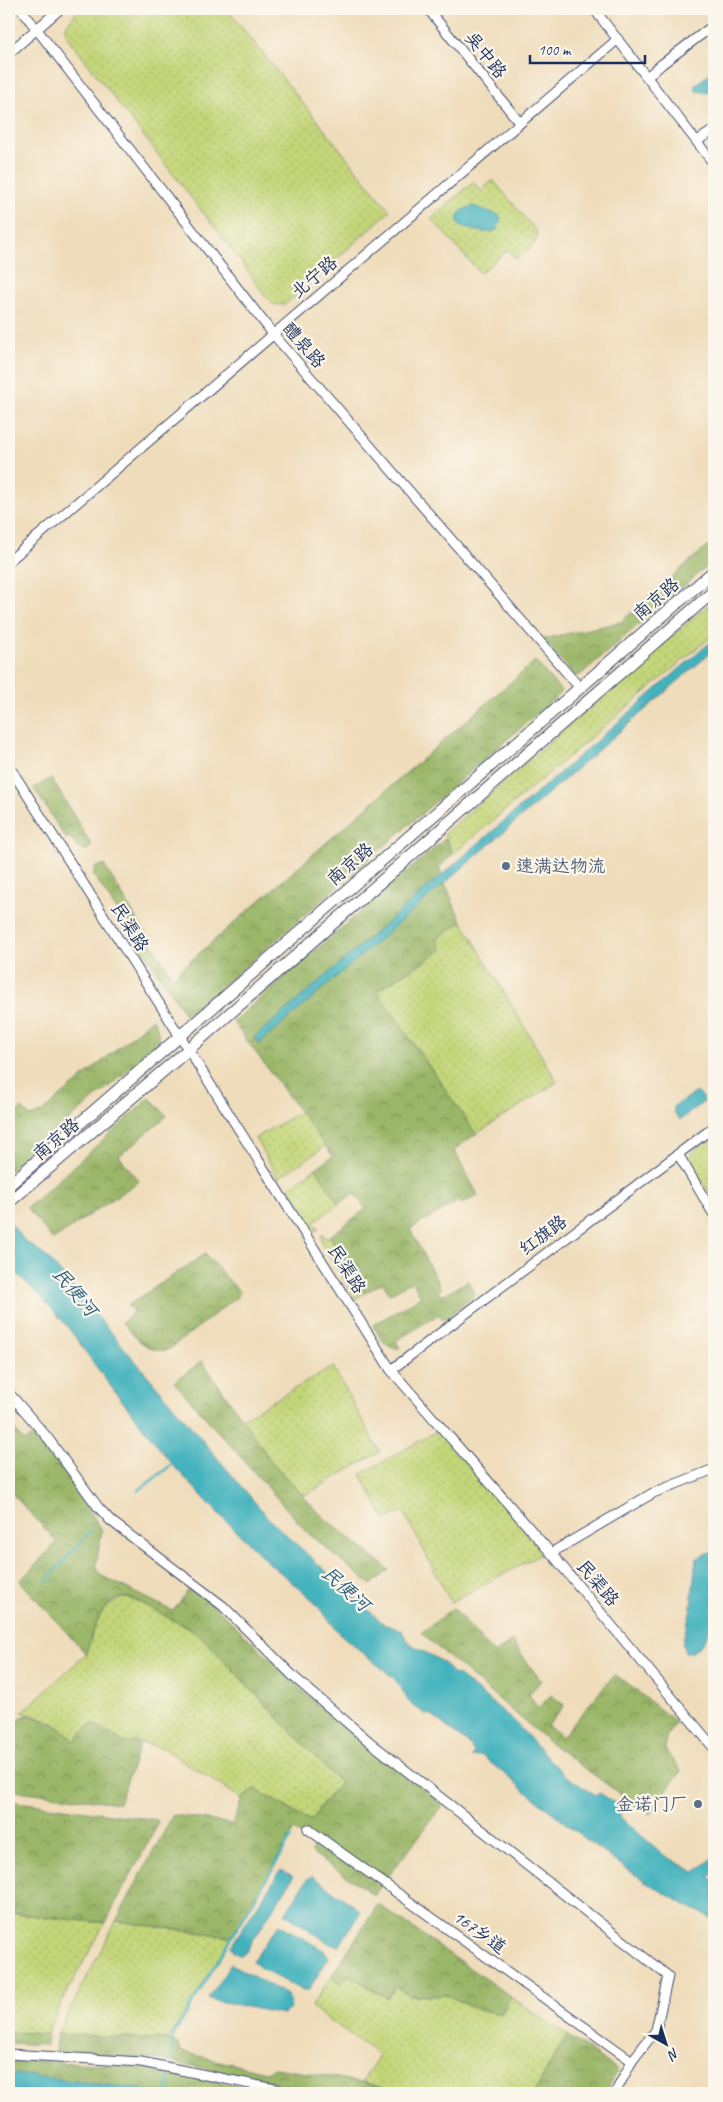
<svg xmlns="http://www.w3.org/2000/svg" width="723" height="2102" viewBox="0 0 723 2102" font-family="Caveat,'LXGW WenKai TC',sans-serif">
  <defs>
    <pattern id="grass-dots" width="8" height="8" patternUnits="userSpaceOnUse" patternTransform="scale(1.25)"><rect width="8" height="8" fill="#c3d578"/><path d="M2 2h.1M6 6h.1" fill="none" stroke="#a7b76a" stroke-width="1.8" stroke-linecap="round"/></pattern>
    <pattern id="forest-crowns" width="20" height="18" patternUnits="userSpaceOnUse" patternTransform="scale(1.25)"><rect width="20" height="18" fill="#9ab668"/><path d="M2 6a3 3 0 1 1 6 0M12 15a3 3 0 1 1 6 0" fill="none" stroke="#7d9459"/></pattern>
  </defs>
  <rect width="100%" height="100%" fill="#fbf7ec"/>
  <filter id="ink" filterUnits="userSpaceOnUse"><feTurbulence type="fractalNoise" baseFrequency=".02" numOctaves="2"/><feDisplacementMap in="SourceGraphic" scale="10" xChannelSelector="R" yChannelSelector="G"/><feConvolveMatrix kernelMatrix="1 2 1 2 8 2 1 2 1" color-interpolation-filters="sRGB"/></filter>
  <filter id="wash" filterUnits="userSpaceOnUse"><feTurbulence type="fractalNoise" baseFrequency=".0096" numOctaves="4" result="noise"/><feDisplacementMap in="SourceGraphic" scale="20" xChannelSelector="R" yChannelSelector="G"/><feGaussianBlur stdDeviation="1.12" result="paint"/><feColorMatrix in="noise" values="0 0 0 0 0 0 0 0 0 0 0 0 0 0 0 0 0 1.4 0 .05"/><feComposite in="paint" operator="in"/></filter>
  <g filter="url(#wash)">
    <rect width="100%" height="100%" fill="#efdcba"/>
    <g fill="url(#grass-dots)" stroke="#6f826b">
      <path d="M79,9H227L390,211L290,300L284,305L273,304L265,296L242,263L67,37L65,27Z"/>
      <path d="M493,180L536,231C542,243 524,252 516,259L508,250L480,273L431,218L474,182L481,191Z"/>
      <path d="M714,600V634L453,854L444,834Z"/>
      <path d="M462,921L557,1082L476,1134L377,991L441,950L436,939Z"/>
      <path d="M300,1112L326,1146L278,1178L255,1138Z"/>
      <path d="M714,1135V1203L689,1157L695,1149Z"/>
      <path d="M316,1168L339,1204L314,1222L319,1229L313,1231L287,1189Z"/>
      <path d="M323,1234L326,1238L330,1236L365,1293L356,1299L322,1244L321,1237Z"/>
      <path d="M333,1367L380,1452L303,1496L274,1465L241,1419Z"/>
      <path d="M439,1430L545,1552L451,1602L403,1511L385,1520L361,1474Z"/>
      <path d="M122,1598C139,1597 189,1627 203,1638L340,1783L310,1821L255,1789L242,1799L163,1748L135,1741L125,1743L94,1724L86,1729L75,1741L65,1731L40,1718L22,1712L86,1654L93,1631L101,1614L106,1607Z"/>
      <path d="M9,1913L105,1923L62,2001L47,2034L9,2032Z"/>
      <path d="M116,1921L232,1937L168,2040L57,2034Z"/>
      <path d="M347,1974L387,1998L396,1986L411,1996L448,1995L473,2008L501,2014L511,1997L567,2035L534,2093H401L362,2082L379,2055L311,2007L331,1977L341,1984Z"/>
    </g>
    <g fill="url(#forest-crowns)" stroke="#5a7263">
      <path d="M714,540V560L580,675L575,676L543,639L621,622Z"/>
      <path d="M535,661L562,692L195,1010L185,1014L93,874L96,867L104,865L172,977Z"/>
      <path d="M51,778L92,846L85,851L78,848L70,837L66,839L34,788Z"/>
      <path d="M445,839L453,854L439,867L456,910L462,921L437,939L442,950L377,991L476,1134L454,1150L478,1195L462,1204L460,1200L410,1229L441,1289L438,1291L441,1296L468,1281L475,1295L443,1320L439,1314L396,1341L400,1348C386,1351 379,1335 373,1325L421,1297L413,1281L389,1294L383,1282L365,1293L330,1236L366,1209L354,1193L339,1204L316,1168L333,1156L233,1022Z"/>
      <path d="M152,1019C159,1027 159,1035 158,1045L9,1171V1120L22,1108L30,1117L42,1112Z"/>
      <path d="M150,1098L167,1116L119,1156L139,1181L53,1240L27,1208Z"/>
      <path d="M205,1254L240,1292L237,1297L168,1350C146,1353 135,1336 122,1323L132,1313L133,1309L127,1306Z"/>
      <path d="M202,1361L274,1465L322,1516L389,1570L371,1585L309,1534L174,1382Z"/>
      <path d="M9,1425L11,1426L25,1442L36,1433L58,1461L102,1530L96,1566L100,1575L173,1611L190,1588L217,1608L303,1691L443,1805L374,1895L311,1852L315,1846L294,1830L232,1937L116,1921L173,1815L233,1824L242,1799L255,1789L310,1821L340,1783L203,1638C189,1627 172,1620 156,1611C148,1607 138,1600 129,1598C101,1593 92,1636 86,1654L20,1581L57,1542L9,1490Z"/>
      <path d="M453,1608L494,1654L512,1641L541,1681L529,1694L538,1709L551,1695L564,1705L548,1726L562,1737L615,1674L676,1722L666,1737L665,1750L681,1771L650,1814L639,1808L549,1742L421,1633Z"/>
      <path d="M29,1715L54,1724L65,1731L75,1741C82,1736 85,1724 94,1724L125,1743L135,1741L140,1745L119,1803L9,1790V1729L22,1717Z"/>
      <path d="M9,1801L157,1820L158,1824L105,1923L9,1913Z"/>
      <path d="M378,1904L511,1997L501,2014L473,2008L448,1995L411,1996L396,1986L387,1998L348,1974L341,1984L331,1977Z"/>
      <path d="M9,2032L47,2034L46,2045L9,2043Z"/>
      <path d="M57,2034L168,2040L178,2044L182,2052L265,2072L275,2068L362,2082L401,2093H328L163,2060L55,2052Z"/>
      <path d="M567,2035L618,2070L605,2093H534Z"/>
      <path d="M9,2059L145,2067L275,2093H158L9,2075Z"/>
    </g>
    <g fill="#43b2bd" stroke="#2f708e">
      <path d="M714,70V88L707,93L696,91L695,85Z"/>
      <path d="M473,206L499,215L501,218L497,230C488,235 466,230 458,223C455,213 464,208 473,206Z"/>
      <path d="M714,639V650L259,1044L254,1038Z"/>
      <path d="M697,1092L702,1096L704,1102L680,1120L674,1112V1106Z"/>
      <path d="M9,1221L24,1240L48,1258L270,1520L385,1625L393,1626L402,1630C408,1653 440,1651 452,1674L458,1675L511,1718L563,1774L596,1796L600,1793L613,1802H619L622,1806L620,1814L622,1819L664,1855L695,1872L714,1857V1873L708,1877L714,1880V1919C629,1881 554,1813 481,1755L471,1757L474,1753L470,1745L430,1714L426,1715L409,1702L395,1679L340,1634L313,1600L268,1562L217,1512L172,1464L108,1383L67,1326L42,1298L9,1266Z"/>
      <path d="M714,1552V1623L703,1643L693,1652H685L682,1643L690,1614L696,1559L706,1553Z"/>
      <path d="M281,1870L293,1876L292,1879L245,1953L241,1956L233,1952L231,1946Z"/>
      <path d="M312,1876L361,1911L339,1947L329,1943L285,1914L308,1878Z"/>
      <path d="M279,1924L325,1951L329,1957L308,1991H303L259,1967L253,1961Z"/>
      <path d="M231,1964L287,1995L291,2002L289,2010L282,2014L208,1999Z"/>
      <path d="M9,2073L139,2089L160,2093H9Z"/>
    </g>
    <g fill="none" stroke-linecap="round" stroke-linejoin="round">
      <g stroke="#43b2bd" stroke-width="2.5">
        <path d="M138,1491L175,1462"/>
        <path d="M46,1581L92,1530"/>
        <path d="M172,2061L173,2036L291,1838"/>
        <path d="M167,2093L170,2074"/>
      </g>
    </g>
  </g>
  <g filter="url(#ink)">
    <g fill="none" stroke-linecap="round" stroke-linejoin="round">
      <g stroke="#3b496c" stroke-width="11">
        <g id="minor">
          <path d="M21,9L273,334L580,688"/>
          <path d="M428,9L520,123"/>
          <path d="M594,9L714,164"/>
          <path d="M9,53L60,9"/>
          <path d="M647,77L662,64L714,25"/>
          <path d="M697,141L714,130"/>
          <path d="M9,561L618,39"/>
          <path d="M9,766L391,1370L551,1553L714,1748"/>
          <path d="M678,1154L714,1215"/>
          <path d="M391,1370L714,1127"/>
          <path d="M9,1393L47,1437L98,1507L111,1521L223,1606L295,1678L371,1743L668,1976L656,2030L632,2061L615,2093"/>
          <path d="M551,1553L653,1493L714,1469"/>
          <path d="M308,1829L632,2061"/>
          <path d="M9,2054L141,2062L295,2093"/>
        </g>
      </g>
      <g stroke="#3b496c" stroke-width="13">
        <g id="major">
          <path d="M9,1185L714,571"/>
          <path d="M9,1202L189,1049L714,591"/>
        </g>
      </g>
      <use href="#minor" stroke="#fff" stroke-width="9"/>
      <use href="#major" stroke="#fff" stroke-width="11"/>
    </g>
  </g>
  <g fill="#5c6f8a" stroke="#fbf7ec" stroke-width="2">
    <circle cx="506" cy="866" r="5"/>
    <circle cx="698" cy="1804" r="5"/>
  </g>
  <g text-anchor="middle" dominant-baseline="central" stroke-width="4.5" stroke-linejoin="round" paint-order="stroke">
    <g font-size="18" fill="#1b2f5e" stroke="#fbf7ec">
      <text transform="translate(486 55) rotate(51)">吴中路</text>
      <text transform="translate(314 277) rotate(-40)">北宁路</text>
      <text transform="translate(304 345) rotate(49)">醴泉路</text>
      <text transform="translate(656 599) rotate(-41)">南京路</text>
      <text transform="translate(350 864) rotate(-41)">南京路</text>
      <text transform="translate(130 927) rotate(58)">民渠路</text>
      <text transform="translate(56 1139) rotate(-40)">南京路</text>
      <text transform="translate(543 1235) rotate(-37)">红旗路</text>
      <text transform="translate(347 1269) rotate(58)">民渠路</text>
      <text transform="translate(598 1583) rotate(50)">民渠路</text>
      <text transform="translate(480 1932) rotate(36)">167乡道</text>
    </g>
    <g font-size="18" fill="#4e5e75" stroke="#fbf7ec" text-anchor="start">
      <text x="516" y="866">速满达物流</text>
      <text x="688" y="1804" text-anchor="end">金诺门厂</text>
    </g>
    <g font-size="19" font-style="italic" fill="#295d7f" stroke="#fbf7ec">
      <text transform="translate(75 1292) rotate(50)">民便河</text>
      <text transform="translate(346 1589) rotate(42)">民便河</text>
    </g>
  </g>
  <rect width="723" height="2102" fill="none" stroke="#fbf7ec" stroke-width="30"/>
  <g transform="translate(666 2044) rotate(141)" stroke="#fbf7ec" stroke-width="4" paint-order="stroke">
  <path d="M0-4L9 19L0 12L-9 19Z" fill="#1b2f5e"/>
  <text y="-8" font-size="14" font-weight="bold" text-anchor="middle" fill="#1b2f5e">N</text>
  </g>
  <path d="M530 55v8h115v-8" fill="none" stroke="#1b2f5e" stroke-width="2.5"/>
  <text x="538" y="55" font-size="15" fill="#1b2f5e" stroke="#fbf7ec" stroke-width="4" paint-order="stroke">100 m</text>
</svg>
